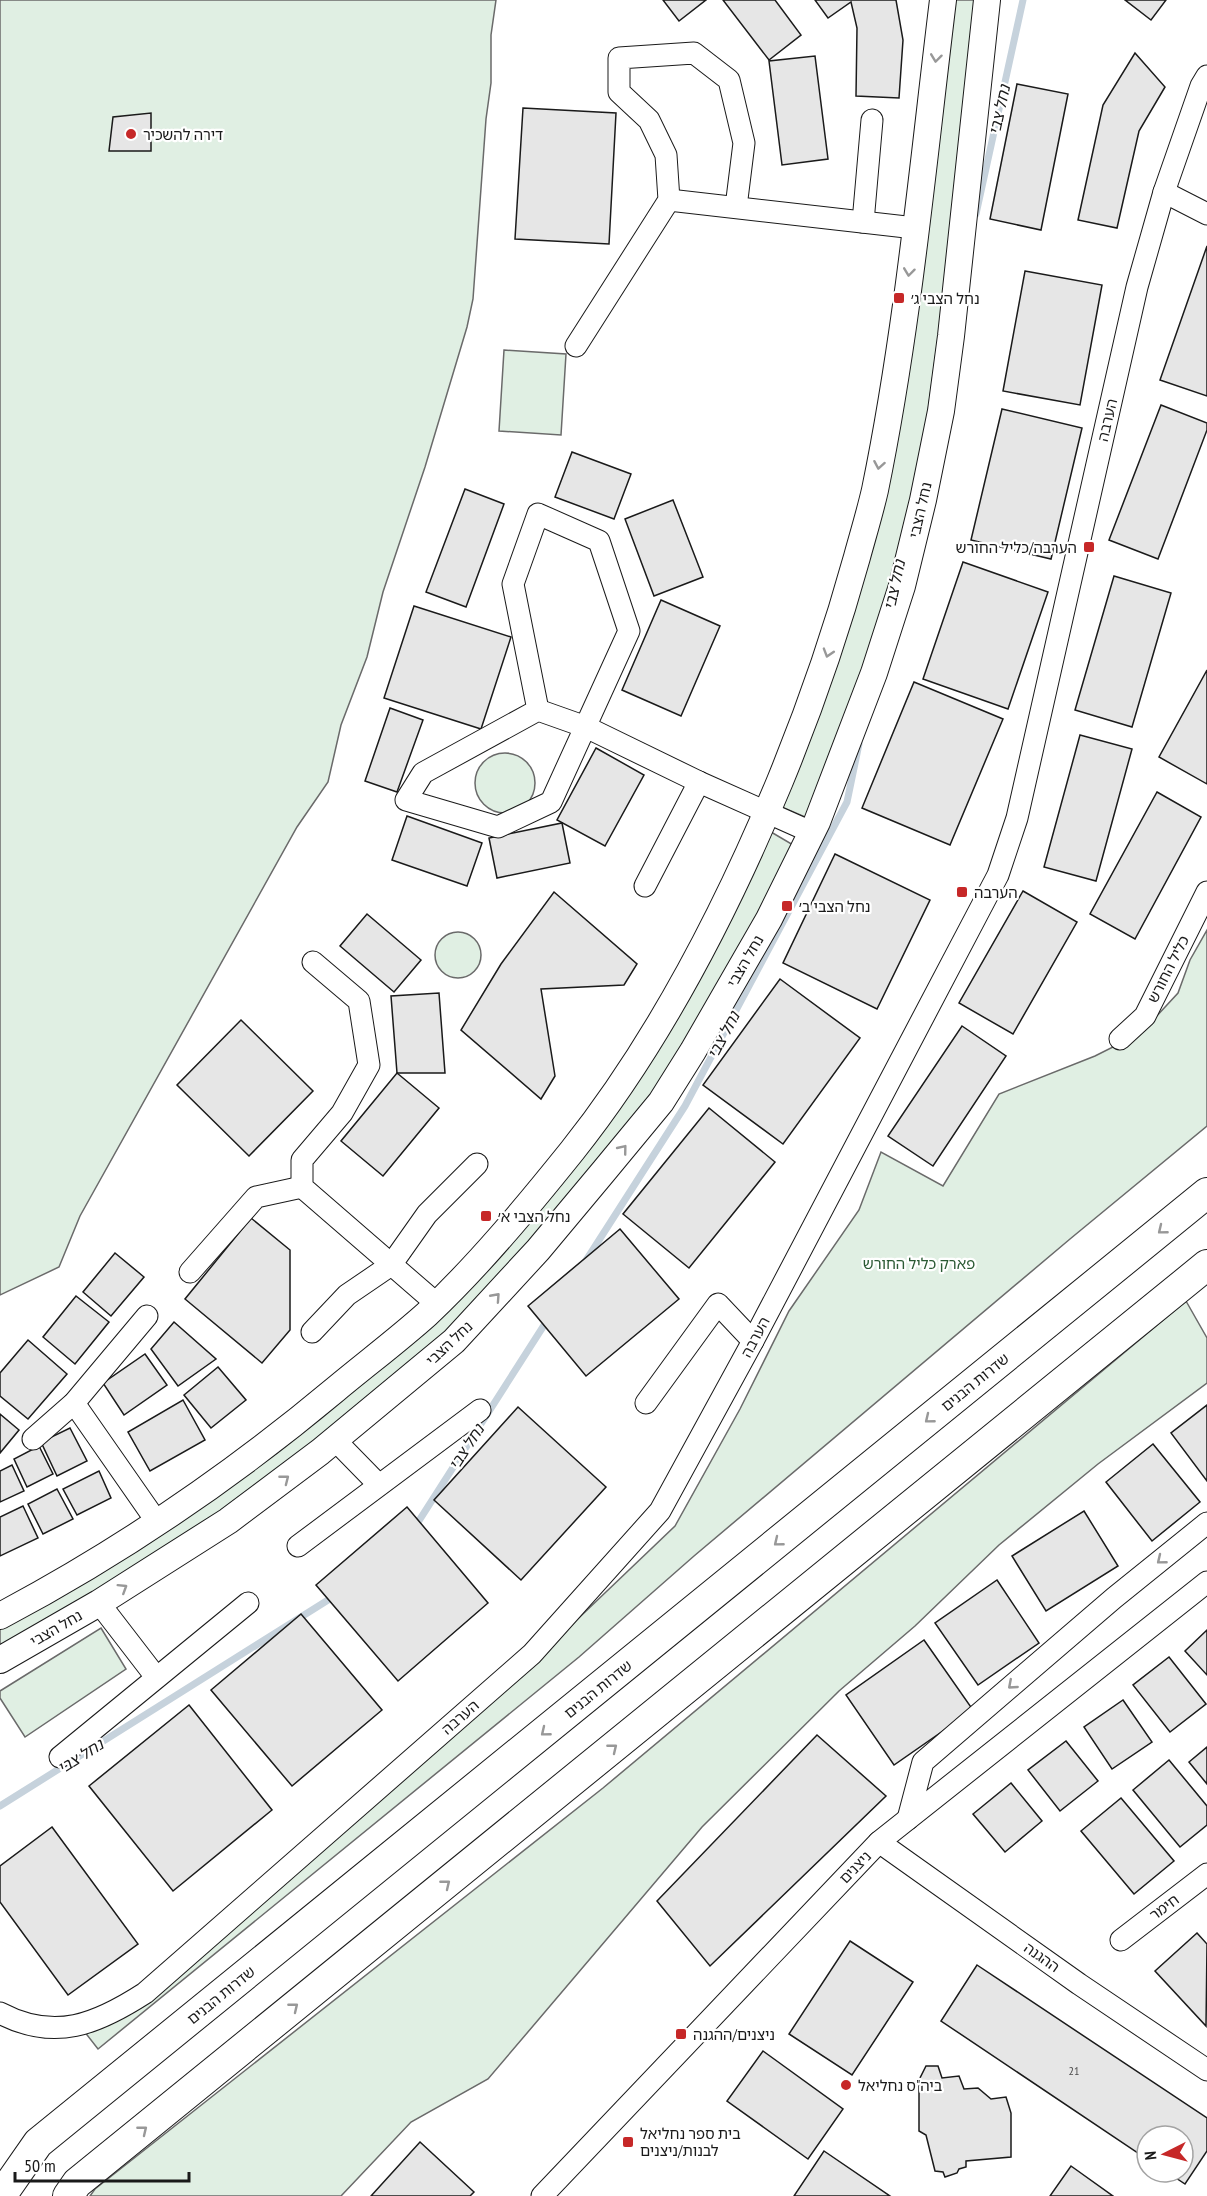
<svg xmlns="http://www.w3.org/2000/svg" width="1207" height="2196" viewBox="0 0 1207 2196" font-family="'PT Sans Narrow','Noto Sans Hebrew',sans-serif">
  <rect width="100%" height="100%" fill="#fff"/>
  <g fill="#e0efe3" stroke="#6a6a6a" stroke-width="1.5">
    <path d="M0,0H496L491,35V83L486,119L473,299L467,327L425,467L383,592L367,657L341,725L328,782L297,827L80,1216L59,1267L0,1295Z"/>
    <path d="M947,0H984L912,529L812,820L777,805L866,543Z"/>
    <path d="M504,350L566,354L561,435L499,431Z"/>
    <circle cx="505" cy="783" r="30"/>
    <path d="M766,829L800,849L693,1046L489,1302L326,1443L0,1656V1621L382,1356L608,1107Z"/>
    <path d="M1207,930V1126L1070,1239L694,1556L579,1657L98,2049L84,2031L562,1634L675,1526L740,1409L789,1311L859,1210L881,1152L943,1186L999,1094L1095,1056L1141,1033L1178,993L1190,960Z"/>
    <circle cx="458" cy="955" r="23"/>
    <path d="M1186,1301L1207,1338V1383L1098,1464L999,1545L915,1626L839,1691L702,1827L488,2079L411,2122L341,2196H90L95,2189L603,1788Z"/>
    <path d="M101,1628L126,1669L25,1737L0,1698V1691Z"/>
  </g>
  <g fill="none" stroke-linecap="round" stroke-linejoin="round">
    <g stroke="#c6d2dc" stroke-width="7">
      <path d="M976,214L1023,0"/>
      <path d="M585,1262L685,1106L847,802L859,744"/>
      <path d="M415,1527L548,1319"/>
      <path d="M0,1806L336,1595"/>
    </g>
  </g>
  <g fill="#e6e6e6" stroke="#1a1a1a" stroke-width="1.5">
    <path d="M663,0H706L679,21Z"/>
    <path d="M723,0H775L801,35L769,60Z"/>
    <path d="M815,0H896L903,40L899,98L856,96L857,28L851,2L828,18Z"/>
    <path d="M1125,0H1166L1151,20Z"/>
    <path d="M1135,53L1165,87L1139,131L1117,228L1078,220L1103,105Z"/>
    <path d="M815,56L828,159L782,165L769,61Z"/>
    <path d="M1017,84L1068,94L1041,230L990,219Z"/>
    <path d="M523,108L616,113L609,244L515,239Z"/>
    <path d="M151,113V151H109L113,117Z"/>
    <path d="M1207,246V396L1160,380Z"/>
    <path d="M1025,271L1102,285L1080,405L1003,391Z"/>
    <path d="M1161,405L1207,423V430L1158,559L1109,540Z"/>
    <path d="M1002,409L1082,428L1051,559L971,540Z"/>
    <path d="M572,452L631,474L614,519L555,497Z"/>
    <path d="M465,489L504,504L466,607L426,592Z"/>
    <path d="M673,500L703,577L654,596L625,519Z"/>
    <path d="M963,562L1048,592L1008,709L923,679Z"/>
    <path d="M1114,576L1171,593L1132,727L1075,710Z"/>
    <path d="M661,600L720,626L681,716L622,690Z"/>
    <path d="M414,606L511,637L481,729L384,698Z"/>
    <path d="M1207,670V784L1159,757Z"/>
    <path d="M914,682L1003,719L950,845L862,808Z"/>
    <path d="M390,708L423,720L397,792L365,781Z"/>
    <path d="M1080,735L1132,749L1096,881L1044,867Z"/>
    <path d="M596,748L644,775L605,846L557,820Z"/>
    <path d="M1157,792L1201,817L1135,939L1090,914Z"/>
    <path d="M407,816L482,843L467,886L392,860Z"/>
    <path d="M562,823L570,863L497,878L489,838Z"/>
    <path d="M835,854L930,900L877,1009L783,963Z"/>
    <path d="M1023,891L1077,922L1013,1034L959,1003Z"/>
    <path d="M554,892L637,964L624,985L541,989L555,1076L541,1099L461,1030L501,964Z"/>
    <path d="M367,914L421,960L394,992L340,946Z"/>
    <path d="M780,979L860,1038L783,1144L703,1085Z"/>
    <path d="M439,993L445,1073H397L391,996Z"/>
    <path d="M241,1020L313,1091L249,1156L177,1085Z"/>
    <path d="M962,1026L1006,1056L933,1166L888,1136Z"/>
    <path d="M397,1073L439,1108L383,1176L341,1141Z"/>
    <path d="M709,1108L775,1162L689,1268L623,1214Z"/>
    <path d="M251,1218L290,1250V1330L262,1363L185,1299Z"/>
    <path d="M620,1229L679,1299L586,1376L528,1306Z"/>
    <path d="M115,1253L144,1277L111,1316L83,1292Z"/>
    <path d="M76,1296L109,1322L75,1364L43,1337Z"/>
    <path d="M174,1322L216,1359L178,1386L151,1349Z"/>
    <path d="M28,1340L67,1374L28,1419L0,1396V1373Z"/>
    <path d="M145,1354L167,1385L124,1415L103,1383Z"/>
    <path d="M218,1367L246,1400L211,1428L184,1395Z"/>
    <path d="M183,1400L205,1440L150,1471L128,1432Z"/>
    <path d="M1207,1405V1481L1171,1433Z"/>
    <path d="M518,1407L606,1487L521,1580L434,1500Z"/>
    <path d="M0,1414L19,1430L0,1453Z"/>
    <path d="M70,1428L87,1461L57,1476L41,1442Z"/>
    <path d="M1153,1444L1200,1502L1152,1541L1106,1482Z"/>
    <path d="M39,1446L53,1474L27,1487L14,1459Z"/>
    <path d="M12,1465L24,1491L0,1502V1471Z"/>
    <path d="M99,1471L111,1498L77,1515L63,1489Z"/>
    <path d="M57,1489L73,1519L43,1534L28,1504Z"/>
    <path d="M23,1506L38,1538L0,1556V1517Z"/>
    <path d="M407,1507L488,1603L398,1681L316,1585Z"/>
    <path d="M1084,1511L1118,1566L1046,1611L1012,1556Z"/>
    <path d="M997,1580L1039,1643L978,1685L935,1623Z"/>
    <path d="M301,1614L382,1710L292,1786L211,1690Z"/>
    <path d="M1207,1630V1675L1185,1651Z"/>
    <path d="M924,1640L973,1710L894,1765L846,1695Z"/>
    <path d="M1169,1657L1206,1704L1170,1732L1133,1685Z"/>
    <path d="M1123,1700L1152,1742L1112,1769L1084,1727Z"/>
    <path d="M189,1705L272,1810L173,1891L89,1786Z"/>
    <path d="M817,1735L886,1796L710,1966L657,1901Z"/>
    <path d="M1066,1741L1098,1781L1060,1811L1028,1770Z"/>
    <path d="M1207,1747V1784L1189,1762Z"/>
    <path d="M1169,1760L1207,1806V1825L1180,1847L1133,1790Z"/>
    <path d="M1011,1783L1042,1821L1005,1852L973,1814Z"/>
    <path d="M1121,1798L1174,1861L1134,1894L1081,1831Z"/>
    <path d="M52,1827L138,1944L68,1995L0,1902V1866Z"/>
    <path d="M1197,1933L1207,1944L1206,2026L1155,1971Z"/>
    <path d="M850,1941L913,1982L852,2075L789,2034Z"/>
    <path d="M977,1965L1207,2118V2151L1185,2184L1167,2172H1183V2136H1147V2159L941,2021Z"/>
    <path d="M763,2051L843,2109L808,2159L727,2101Z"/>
    <path d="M926,2066H938L942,2078L959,2076L964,2089L978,2088L991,2099L1006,2097L1011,2113V2157L966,2161V2167L959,2169L957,2173L945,2177L943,2172L935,2171L926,2135L919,2131V2080Z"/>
    <path d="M420,2142L474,2192L470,2196H371Z"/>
    <path d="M824,2151L890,2196H794Z"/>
    <path d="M1071,2166L1113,2196H1050Z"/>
  </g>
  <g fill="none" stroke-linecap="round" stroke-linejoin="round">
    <g stroke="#1a1a1a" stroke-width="23">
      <g id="minor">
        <path d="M1164,192L1207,214"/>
        <path d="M669,200L915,228"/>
        <path d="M863,222L872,120"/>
        <path d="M576,346L669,200L666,155L649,120L619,92V58L694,53L729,80L744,143L736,207"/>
        <path d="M538,710L513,584L538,514L599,541L629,631L551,802L498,827L406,800L423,773L538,710L586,727L699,782L811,832"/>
        <path d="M645,886L699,782"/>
        <path d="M313,962L359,1001L369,1065L342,1113L302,1160V1187L437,1304"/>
        <path d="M1120,1039L1145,1016L1207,892"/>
        <path d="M190,1272L256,1197L302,1187"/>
        <path d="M312,1332L347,1295L391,1265L427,1214L477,1164"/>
        <path d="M74,1403L157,1522"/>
        <path d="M646,1403L718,1304L753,1341"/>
        <path d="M33,1439L74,1403L147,1316"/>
        <path d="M335,1440L378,1484"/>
        <path d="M298,1546L480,1410"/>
        <path d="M99,1603L156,1677"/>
        <path d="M60,1757L248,1603"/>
        <path d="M908,1819L923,1762L1114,1598L1207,1523"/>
        <path d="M879,1842L1079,1984L1207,2070"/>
        <path d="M1121,1940L1207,1874"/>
        <path d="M0,2013C55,2042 97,2024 145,1993L532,1654L660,1511L753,1341L998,875L1017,818L1137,287L1164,192L1201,86L1207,76"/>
        <path d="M542,2196L879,1842L1207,1582"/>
      </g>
    </g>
    <g stroke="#1a1a1a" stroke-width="28">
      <g id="tertiary">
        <path d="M0,1616C119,1553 232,1476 336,1389C366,1364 398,1340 427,1314C479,1265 527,1207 572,1151C658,1043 727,909 780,781C810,708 836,633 857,557C863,535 870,512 875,490C908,329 923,163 943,0"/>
        <path d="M0,1660L99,1603L228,1521L320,1452L454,1341L538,1250L604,1171L661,1102L693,1051L769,919L817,822L874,673L902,586L923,500L941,411L951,336L987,0"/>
      </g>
    </g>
    <g stroke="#1a1a1a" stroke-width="32">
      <g id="secondary">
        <path d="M1,2196L38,2143L1207,1193"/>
        <path d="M68,2196L77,2183L1207,1265"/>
      </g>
    </g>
    <use href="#minor" stroke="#fff" stroke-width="21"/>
    <use href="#tertiary" stroke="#fff" stroke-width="26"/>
    <use href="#secondary" stroke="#fff" stroke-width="30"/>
  </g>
  <defs><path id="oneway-chevron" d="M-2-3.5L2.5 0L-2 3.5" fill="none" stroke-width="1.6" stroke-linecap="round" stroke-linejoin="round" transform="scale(1.5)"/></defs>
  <g stroke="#989898">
    <use href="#oneway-chevron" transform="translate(936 58) rotate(97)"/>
    <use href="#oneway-chevron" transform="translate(909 272) rotate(97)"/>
    <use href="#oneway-chevron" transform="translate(879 465) rotate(100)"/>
    <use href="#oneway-chevron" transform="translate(828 653) rotate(107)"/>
    <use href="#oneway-chevron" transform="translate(623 1149) rotate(-51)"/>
    <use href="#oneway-chevron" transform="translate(1162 1230) rotate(141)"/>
    <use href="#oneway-chevron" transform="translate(496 1297) rotate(-48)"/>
    <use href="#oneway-chevron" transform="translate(929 1419) rotate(141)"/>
    <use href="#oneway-chevron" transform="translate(285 1479) rotate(-38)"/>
    <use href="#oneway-chevron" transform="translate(778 1542) rotate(141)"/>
    <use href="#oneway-chevron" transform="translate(1161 1560) rotate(141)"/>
    <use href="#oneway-chevron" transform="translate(123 1588) rotate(-32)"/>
    <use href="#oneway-chevron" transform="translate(1012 1685) rotate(139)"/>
    <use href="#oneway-chevron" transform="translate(545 1732) rotate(141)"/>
    <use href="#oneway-chevron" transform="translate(613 1748) rotate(-39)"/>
    <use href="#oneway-chevron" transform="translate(446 1884) rotate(-39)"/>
    <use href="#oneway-chevron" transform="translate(294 2007) rotate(-39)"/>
    <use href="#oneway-chevron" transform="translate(143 2130) rotate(-39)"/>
  </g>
  <g fill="#c62828" stroke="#fff" stroke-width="2">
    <circle cx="131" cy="134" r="6"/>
    <rect x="893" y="292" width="12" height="12" rx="3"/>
    <rect x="1083" y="541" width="12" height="12" rx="3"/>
    <rect x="956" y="886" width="12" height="12" rx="3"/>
    <rect x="781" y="900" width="12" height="12" rx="3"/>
    <rect x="480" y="1210" width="12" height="12" rx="3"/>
    <rect x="675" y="2028" width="12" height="12" rx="3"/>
    <circle cx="846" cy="2085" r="6"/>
    <rect x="622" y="2136" width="12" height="12" rx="3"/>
  </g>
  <g text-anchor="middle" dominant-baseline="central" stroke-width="4.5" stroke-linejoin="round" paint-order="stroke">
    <g font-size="12" fill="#4d4d4d">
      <text x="1074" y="2070">21</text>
    </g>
    <g font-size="15" fill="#1a1a1a" stroke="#fff" text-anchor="start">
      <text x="143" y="134">דירה להשכיר</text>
      <text x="911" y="298">נחל הצבי ג׳</text>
      <text x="1077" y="547" text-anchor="end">הערבה/כליל החורש</text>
      <text x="974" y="892">הערבה</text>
      <text x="799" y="906">נחל הצבי ב׳</text>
      <text x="498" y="1216">נחל הצבי א׳</text>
      <text x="693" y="2034">ניצנים/ההגנה</text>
      <text x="858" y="2085">ביה"ס נחליאל</text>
      <text x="640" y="2133">בית ספר נחליאל<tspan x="640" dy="17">לבנות/ניצנים</tspan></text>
    </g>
    <g font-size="15" fill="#1a1a1a" stroke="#fff">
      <text transform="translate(1107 420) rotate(-77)">הערבה</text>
      <text transform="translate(920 510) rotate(-77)">נחל הצבי</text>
      <text transform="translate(745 961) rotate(-60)">נחל הצבי</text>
      <text transform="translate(1168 969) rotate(-63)">כליל החורש</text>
      <text transform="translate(755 1337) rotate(-62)">הערבה</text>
      <text transform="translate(449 1343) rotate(-43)">נחל הצבי</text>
      <text transform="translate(975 1382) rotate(-39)">שדרות הבנים</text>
      <text transform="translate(56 1628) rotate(-30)">נחל הצבי</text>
      <text transform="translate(598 1689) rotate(-39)">שדרות הבנים</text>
      <text transform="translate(460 1717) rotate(-41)">הערבה</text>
      <text transform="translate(855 1867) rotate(-46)">ניצנים</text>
      <text transform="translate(1164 1907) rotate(-37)">חימר</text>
      <text transform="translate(1042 1957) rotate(35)">ההגנה</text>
      <text transform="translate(221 1995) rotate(-39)">שדרות הבנים</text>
    </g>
    <g font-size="15" fill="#2b5a34" stroke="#fff">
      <text x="919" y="1263">פארק כליל החורש</text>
    </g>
    <g font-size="16" font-style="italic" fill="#1a1a1a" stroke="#fff">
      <text transform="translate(999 110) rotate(-78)">נחל צבי</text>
      <text transform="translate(894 585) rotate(-78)">נחל צבי</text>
      <text transform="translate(723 1035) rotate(-62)">נחל צבי</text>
      <text transform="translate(466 1447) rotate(-57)">נחל צבי</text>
      <text transform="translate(80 1756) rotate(-32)">נחל צבי</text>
    </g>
  </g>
  <g transform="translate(1165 2154) rotate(264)"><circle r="28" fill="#ffffff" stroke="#a3a3a3" stroke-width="1.5"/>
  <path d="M0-4.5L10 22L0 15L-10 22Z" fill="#c62828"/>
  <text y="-9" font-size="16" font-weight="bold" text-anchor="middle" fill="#1a1a1a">N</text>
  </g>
  <path d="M15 2172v9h174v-9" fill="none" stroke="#1a1a1a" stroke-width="3"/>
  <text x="24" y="2172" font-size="18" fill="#1a1a1a" stroke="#ffffff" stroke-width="4.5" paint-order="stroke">50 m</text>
</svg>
